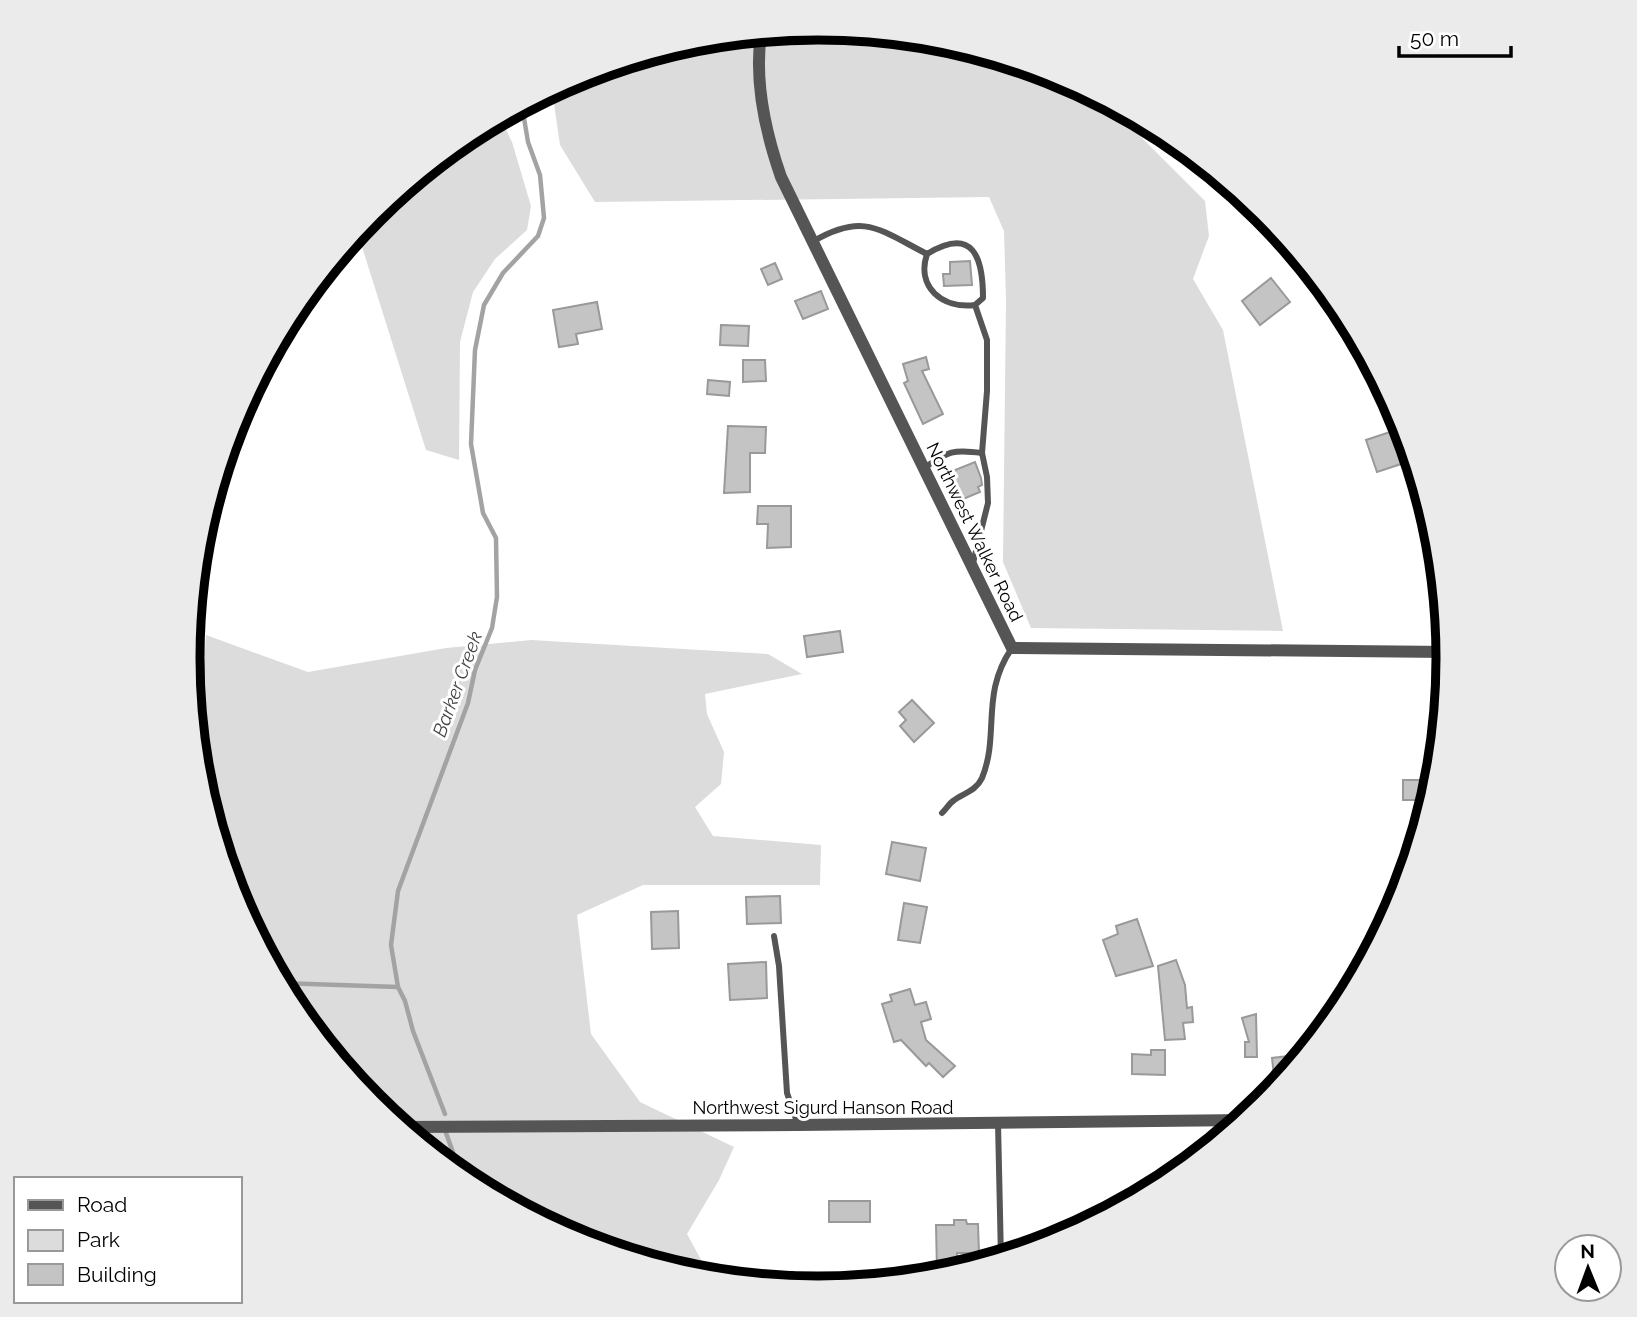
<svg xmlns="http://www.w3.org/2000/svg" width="1637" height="1317" viewBox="0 0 1637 1317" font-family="Raleway,sans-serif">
  <rect width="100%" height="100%" fill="#fff"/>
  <g fill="#dcdcdc">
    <path d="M819,28L942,40L1060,76L1132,115L1133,129L1205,201L1209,236L1193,279L1223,330L1283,631L1031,628L1003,562L1006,300L1004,231L989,197L595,202L560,145L552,90L578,76L696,40Z"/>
    <path d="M500,117L512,142L531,206L527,230L495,259L473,292L460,342L459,460L426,450L357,231L373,212L469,134Z"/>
    <path d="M206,635L308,672L446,648L531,640L768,654L802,674L705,694L707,714L724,752L721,784L695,807L713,836L821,845L820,885H643L577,915L591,1034L640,1102L734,1147L719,1180L687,1234L711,1278L695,1277L577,1241L468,1183L372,1104L294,1008L236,899L200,781L198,757Z"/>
  </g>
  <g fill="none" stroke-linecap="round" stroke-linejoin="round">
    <g stroke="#a3a3a3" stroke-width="4.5">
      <path d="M280,983L398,987"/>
      <path d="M445,1114L413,1031L405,1001L398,987L391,945L398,891L468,703L475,670L492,628L497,597L496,538L483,513L471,444L475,350L484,305L503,273L538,236L544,218L540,175L528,142L522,106"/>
      <path d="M446,1133L462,1177"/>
    </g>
  </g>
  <g fill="#c4c4c4" stroke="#999" stroke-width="2">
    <path d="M970,261L972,285L944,286L943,274H950V262Z"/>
    <path d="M775,263L782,279L768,285L761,269Z"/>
    <path d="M1271,278L1290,302L1260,325L1242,301Z"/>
    <path d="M821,291L828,309L803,319L795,301Z"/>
    <path d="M597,302L602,329L576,334L578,344L559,347L553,310Z"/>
    <path d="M721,325L749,326L748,346L720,345Z"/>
    <path d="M926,357L929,369L922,371L943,414L923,424L904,383L908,381L903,364Z"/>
    <path d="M743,360H765L766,381L743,382Z"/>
    <path d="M708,380L730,382L729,396L707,394Z"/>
    <path d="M728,426L766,427L765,453H750V492L724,493Z"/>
    <path d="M1393,431L1404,463L1377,472L1366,440Z"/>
    <path d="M975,462L981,478L982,485L978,487L980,492L956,502L945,474Z"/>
    <path d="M758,506H791V547L767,548L768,524H757Z"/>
    <path d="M840,631L843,652L807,657L804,636Z"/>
    <path d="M912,700L934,723L914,742L900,726L906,720L899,712Z"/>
    <rect x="1403" y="780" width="25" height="20"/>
    <path d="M892,842L926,848L920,881L886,874Z"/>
    <path d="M780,896L781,923L747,924L746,897Z"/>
    <path d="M904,903L927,907L920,943L898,940Z"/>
    <path d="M678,911L679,948L652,949L651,912Z"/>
    <path d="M1137,919L1153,966L1116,976L1103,940L1118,934L1116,926Z"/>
    <path d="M1176,960L1185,985L1187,1008L1192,1007L1193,1022L1183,1023L1185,1039L1165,1040L1158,966Z"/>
    <path d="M766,962L767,998L730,1000L728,964Z"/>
    <path d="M910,989L915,1005L926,1002L931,1019L921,1022L926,1040L955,1066L943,1077L929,1063L926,1066L901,1040L894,1042L882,1004L892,1001L890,995Z"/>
    <path d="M1256,1014L1257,1057H1245V1042H1249L1242,1018Z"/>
    <path d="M1151,1050H1165V1075L1132,1074V1054L1151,1055Z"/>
    <path d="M1306,1054L1289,1074L1274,1076L1272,1058Z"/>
    <rect x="829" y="1201" width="41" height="21"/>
    <path d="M954,1220H966L967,1224H978L979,1253H957L958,1270L937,1271L936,1225H954Z"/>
  </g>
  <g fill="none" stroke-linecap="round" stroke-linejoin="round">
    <g stroke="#555" stroke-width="6">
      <path d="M814,241C864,212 880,230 927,254C973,226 983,257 983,298L975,305L987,340V391L982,453L987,477L988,503L973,563"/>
      <path d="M927,254C916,287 942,309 975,305"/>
      <path d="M924,468C949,451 953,449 982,453"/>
      <path d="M942,813C946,809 949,804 953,801C964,793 976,791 982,778C1000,734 980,694 1012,648"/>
      <path d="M774,936L779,966L787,1093L798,1125"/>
      <path d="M998,1123L1001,1259"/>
    </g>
    <g stroke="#555" stroke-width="12">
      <path d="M761,34C754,82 765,131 781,177L1012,648L1448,652"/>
      <path d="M400,1127L798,1125L1246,1120"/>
    </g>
  </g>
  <g text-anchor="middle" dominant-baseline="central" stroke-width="6" stroke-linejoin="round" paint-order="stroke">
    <g font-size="18" fill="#000" stroke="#fff">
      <text transform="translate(975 532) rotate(64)">Northwest Walker Road</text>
      <text x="823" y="1107">Northwest Sigurd Hanson Road</text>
    </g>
    <g font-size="19" font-style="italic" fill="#444" stroke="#fff">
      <text transform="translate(457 684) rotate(-70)">Barker Creek</text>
    </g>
  </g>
  <path d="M0 0H1637V1317H0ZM200 658a618 618 0 1 1 1236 0a618 618 0 1 1-1236 0Z" fill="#ebebeb" fill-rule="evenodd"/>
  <path fill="none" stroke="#000" stroke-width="9" d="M200 658a618 618 0 1 1 1236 0a618 618 0 1 1-1236 0Z"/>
  <rect x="14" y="1177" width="228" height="126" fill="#ffffff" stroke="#999999" stroke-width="2"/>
  <rect x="28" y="1200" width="35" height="10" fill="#555555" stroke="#999999" stroke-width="2"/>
  <text x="77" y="1212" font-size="21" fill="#000000">Road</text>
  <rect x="28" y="1230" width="35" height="21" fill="#dcdcdc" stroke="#999999" stroke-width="2"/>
  <text x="77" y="1247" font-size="21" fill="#000000">Park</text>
  <rect x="28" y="1264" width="35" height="21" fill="#c4c4c4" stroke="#999999" stroke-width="2"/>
  <text x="77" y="1282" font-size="21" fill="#000000">Building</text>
  <g transform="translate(1588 1268) rotate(359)"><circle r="33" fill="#ffffff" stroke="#999999" stroke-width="2"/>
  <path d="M0-5L12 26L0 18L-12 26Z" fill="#000000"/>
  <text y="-10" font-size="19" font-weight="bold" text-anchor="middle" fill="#000000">N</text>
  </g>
  <path d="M1399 46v10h112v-10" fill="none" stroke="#000000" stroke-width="3.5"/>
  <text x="1410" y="46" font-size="21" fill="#000000" stroke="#ffffff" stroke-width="5" paint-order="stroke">50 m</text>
</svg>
